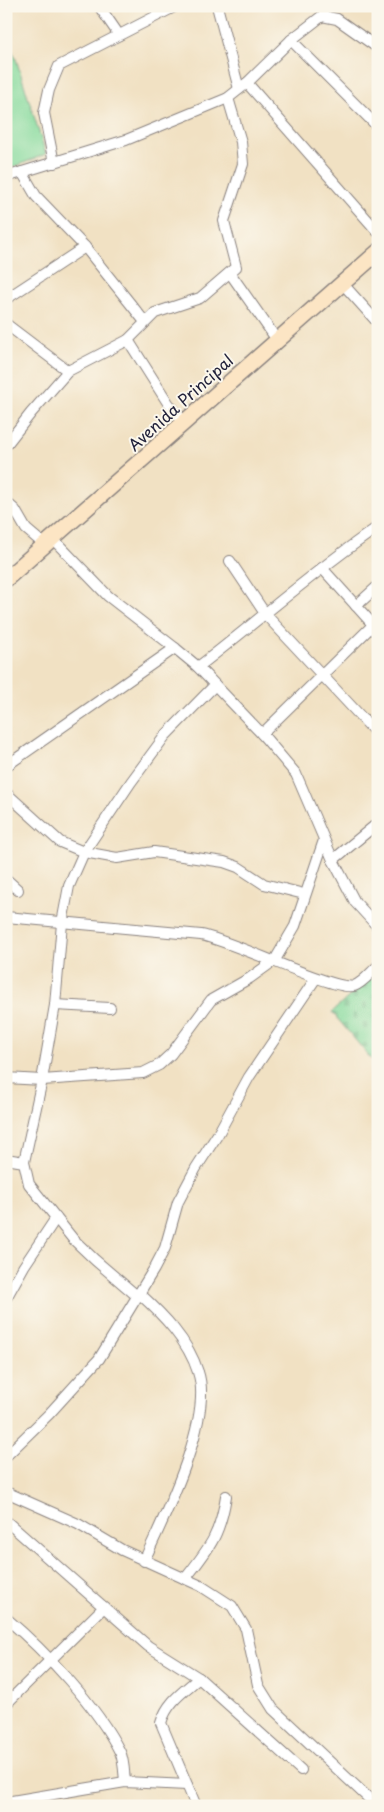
<svg xmlns="http://www.w3.org/2000/svg" width="384" height="1812" viewBox="0 0 384 1812" font-family="'Playpen Sans',sans-serif">
  <defs>
    <pattern id="cemetery-stones" width="16" height="16" patternUnits="userSpaceOnUse" patternTransform="scale(1.25)"><rect width="16" height="16" fill="#86da9d"/><path d="M2 7V4a2 2 0 0 1 4 0v3zM10 15v-3a2 2 0 0 1 4 0v3z" fill="#73bb88"/></pattern>
  </defs>
  <rect width="100%" height="100%" fill="#fbf7ec"/>
  <filter id="ink" filterUnits="userSpaceOnUse"><feTurbulence type="fractalNoise" baseFrequency=".02" numOctaves="2"/><feDisplacementMap in="SourceGraphic" scale="10" xChannelSelector="R" yChannelSelector="G"/><feConvolveMatrix kernelMatrix="1 2 1 2 8 2 1 2 1" color-interpolation-filters="sRGB"/></filter>
  <filter id="wash" filterUnits="userSpaceOnUse"><feTurbulence type="fractalNoise" baseFrequency=".0096" numOctaves="4" result="noise"/><feDisplacementMap in="SourceGraphic" scale="20" xChannelSelector="R" yChannelSelector="G"/><feGaussianBlur stdDeviation="1.12" result="paint"/><feColorMatrix in="noise" values="0 0 0 0 0 0 0 0 0 0 0 0 0 0 0 0 0 1.4 0 .05"/><feComposite in="paint" operator="in"/></filter>
  <g filter="url(#wash)">
    <rect width="100%" height="100%" fill="#f1e1c3"/>
    <path fill="#86da9d" stroke="#547e6c" d="M6,40L15,56L46,154L6,170Z"/>
    <path fill="url(#cemetery-stones)" stroke="#547e6c" d="M378,971V1067L332,1012Z"/>
  </g>
  <g filter="url(#ink)">
    <g fill="none" stroke-linecap="round" stroke-linejoin="round">
      <g stroke="#8a827f" stroke-width="12">
        <g id="street">
          <path d="M99,6L119,35"/>
          <path d="M217,6L239,89"/>
          <path d="M291,40L378,127"/>
          <path d="M247,83L378,232"/>
          <path d="M54,163L44,113L49,90L59,66L176,6"/>
          <path d="M22,172L36,196L85,247L145,322"/>
          <path d="M6,177L126,140L228,98L247,83L291,40L322,16L337,19L378,48"/>
          <path d="M230,273L277,340"/>
          <path d="M343,284L378,323"/>
          <path d="M6,299L85,247"/>
          <path d="M6,324L68,371"/>
          <path d="M128,340L168,403L184,422"/>
          <path d="M6,445L31,413L68,371L128,340L155,313L200,298L236,267L224,221L243,164L241,142L228,98"/>
          <path d="M6,502L15,510L26,529L46,546"/>
          <path d="M230,561L266,615L378,735"/>
          <path d="M322,568L377,629"/>
          <path d="M356,606L378,586"/>
          <path d="M175,648L198,667L262,734L296,774L333,860L355,902L378,927"/>
          <path d="M198,667C258,621 315,570 378,527"/>
          <path d="M262,734L373,625"/>
          <path d="M6,766L175,648L108,596L54,540"/>
          <path d="M6,793L60,842L84,852L117,858L154,852L224,862L238,867L264,884L304,894"/>
          <path d="M333,860L378,823"/>
          <path d="M6,879L18,890"/>
          <path d="M6,917L201,935C233,941 334,991 354,986C363,983 371,972 378,966"/>
          <path d="M55,1005L110,1008"/>
          <path d="M6,1078L42,1080L143,1073L159,1065L171,1054L211,1000L250,978L275,960L295,926L324,840"/>
          <path d="M6,1159L24,1162"/>
          <path d="M139,1293C163,1315 188,1340 198,1372C214,1418 164,1517 144,1561"/>
          <path d="M137,1296L95,1260L73,1239L29,1184L24,1162L42,1080L55,1005L62,923L69,886L84,852L131,782L165,736L215,685"/>
          <path d="M6,1298L24,1266L56,1218"/>
          <path d="M6,1456L49,1414L99,1359L154,1269L165,1248L178,1202L196,1168L218,1134L249,1077L316,978"/>
          <path d="M6,1492L78,1524L122,1550L201,1586L232,1606L246,1629L258,1685L273,1709L377,1806"/>
          <path d="M6,1521L148,1646L199,1678L301,1770"/>
          <path d="M185,1579C209,1548 220,1536 226,1496"/>
          <path d="M6,1618C45,1651 97,1706 120,1752C124,1760 124,1772 125,1782"/>
          <path d="M6,1704L104,1607"/>
          <path d="M6,1802L125,1782L187,1785"/>
          <path d="M196,1806L161,1723C167,1702 183,1692 199,1678"/>
        </g>
      </g>
      <g stroke="#8a827f" stroke-width="18">
        <path id="secondary" d="M6,579L378,252"/>
      </g>
      <use href="#street" stroke="#fff" stroke-width="10"/>
      <use href="#secondary" stroke="#fce5c4" stroke-width="15"/>
    </g>
  </g>
  <g text-anchor="middle" dominant-baseline="central" stroke-width="4" stroke-linejoin="round" paint-order="stroke">
    <g font-size="16" fill="#22223b" stroke="#fbf7ec">
      <text transform="translate(180 402) rotate(-42)">Avenida Principal</text>
    </g>
  </g>
  <rect width="384" height="1812" fill="none" stroke="#fbf7ec" stroke-width="25"/>
</svg>
